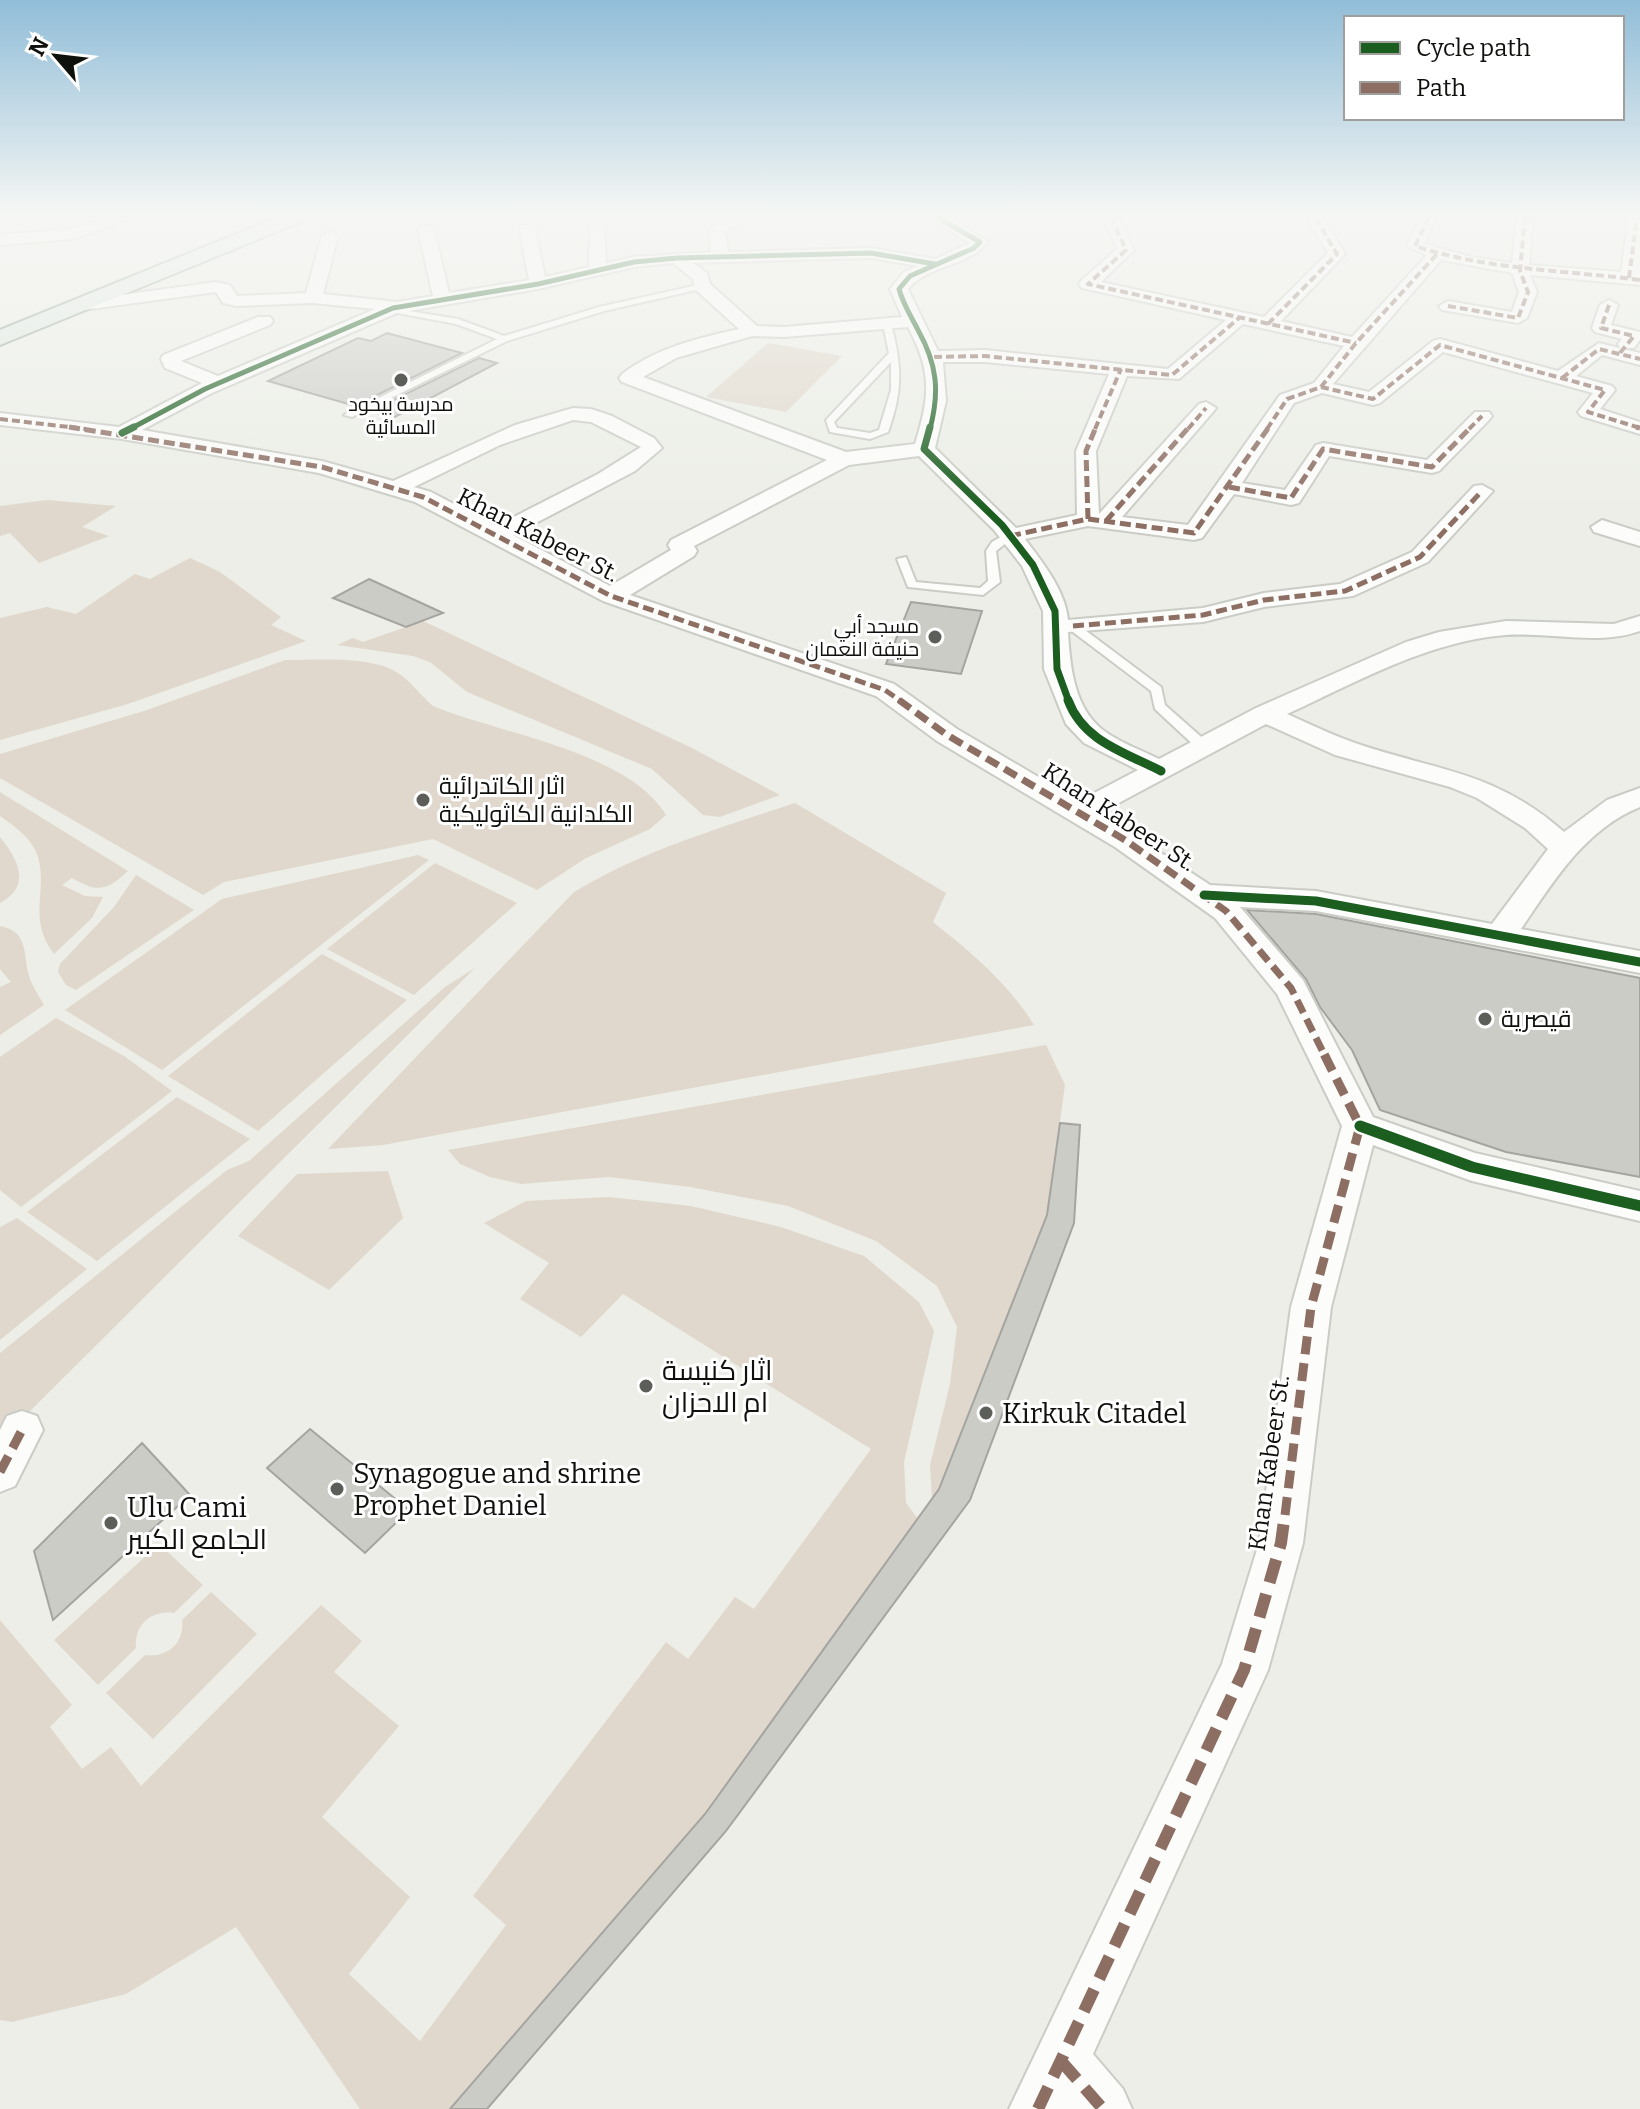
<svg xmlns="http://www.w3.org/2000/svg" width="1640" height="2109" viewBox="0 0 1640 2109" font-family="Bitter,Cairo,serif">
  <rect width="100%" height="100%" fill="#eceee7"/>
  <g fill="#e0d8cc">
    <path d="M768,343L842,356L786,412L706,397Z"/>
    <path d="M47,500L116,506L82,527L109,536L39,563L10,533L0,536V506Z"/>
    <path d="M190,558L220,572L281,617L271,625L306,641L128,704L0,740V618L47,607L76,614L135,574L150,579Z"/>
    <path d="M423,621L692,748L780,795L720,817L703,815L652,769L467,692L430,662L413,656L337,645L353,638L363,642Z"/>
    <path d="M285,660C315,660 362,656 391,669C408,677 419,694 433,706C500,734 627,751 666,815L650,829L586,858L537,890L433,839L224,882L203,895L0,778V754L147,710Z"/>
    <path d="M0,792L128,871C106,891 98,893 72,878L62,885L85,896L103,897L92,918L54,954C27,918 48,891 38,857C33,839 14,826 0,816Z"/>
    <path d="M795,803L946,893L933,922C972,953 1008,983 1034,1025L383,1145L328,1149L574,892C643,850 720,828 795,803Z"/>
    <path d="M0,837C18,859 32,886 0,903Z"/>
    <path d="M418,855L429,860L162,1070L65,1010L222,899Z"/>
    <path d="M435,863L517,903L414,995L327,949Z"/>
    <path d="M136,875L194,910L76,990L66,985L58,972L60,964L114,907Z"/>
    <path d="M0,926C29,931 23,955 29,976C32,986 39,996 44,1005L0,1035V987L11,982L0,969Z"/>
    <path d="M322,954L407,1000L258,1131L168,1076Z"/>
    <path d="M475,968L15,1426L0,1449V1353L227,1170L249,1161L445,987Z"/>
    <path d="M56,1018L124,1056L172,1091L21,1207L0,1190V1057Z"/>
    <path d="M1046,1045L1065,1085L1047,1215L939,1489L932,1499L930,1465L950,1384L957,1327L937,1286L876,1241L788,1206L690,1187L609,1177L521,1184L490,1177L460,1164L448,1150Z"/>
    <path d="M177,1097L250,1139L97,1261L27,1212Z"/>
    <path d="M388,1171L403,1218L329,1290L238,1236L297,1174Z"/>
    <path d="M609,1197L691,1206L781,1227L864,1256L919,1302L934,1331L904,1462L906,1503L918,1519L705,1814L450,2109H360L236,1927L126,1994L12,2022L0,2020V1620L72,1705L50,1727L82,1769L111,1747L141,1786L321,1605L362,1641L334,1672L399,1726L322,1817L410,1897L349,1974L420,2041L506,1925L473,1896L666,1642L688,1659L735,1597L754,1609L871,1449L623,1294L581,1337L520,1299L549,1263L484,1223L526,1201Z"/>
    <path d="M17,1218L87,1269L0,1340V1227Z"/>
    <path d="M159,1544L203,1585L174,1613C152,1610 134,1624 136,1648L98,1685L54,1640Z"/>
    <path d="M211,1592L257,1634L153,1739L106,1693L145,1655C167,1658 185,1643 182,1620Z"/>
  </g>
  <g fill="#ccccc7" stroke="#a4a4a0" stroke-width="2">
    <path d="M387,333L462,353L355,406L268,381L358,338L371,341Z"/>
    <path d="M479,358L497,363L393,418L371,411Z"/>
    <path d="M369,579L443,613L406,627L333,598Z"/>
    <path d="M911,602L982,611L961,674L886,664Z"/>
    <path d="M1247,910L1316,914L1640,978V1177L1506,1152L1380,1110L1352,1050L1320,1007L1306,979Z"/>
    <path d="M1060,1123L1080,1125L1074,1223L970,1500L726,1831L487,2109H450L705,1814L939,1489L1047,1215Z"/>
    <path d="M310,1429L409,1510L365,1553L267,1468Z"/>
    <path d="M142,1443L190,1495L53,1620L34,1551Z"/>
  </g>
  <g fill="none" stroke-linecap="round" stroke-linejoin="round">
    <g stroke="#caccc6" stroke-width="4">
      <g id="lane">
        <path d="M702,284L705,288L604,311L507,341L352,417L344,415L497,339L456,324L387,311L384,307L458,319L504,336L599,307Z"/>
        <path d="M887,321L891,324C902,366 903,391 888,432L870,439L830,432L826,420L889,353L883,324ZM891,362V390L879,430L870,433L837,428L834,422Z"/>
        <path d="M1006,534L1015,536L996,551L1000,582L983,595L908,587L897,559L906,557L916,582L980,588L988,581L986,551L992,542Z"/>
        <path d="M1064,621L1077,624L1161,687L1165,705L1208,743V749H1198L1155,709L1151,691L1069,629L1060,626L1058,624Z"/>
      </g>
    </g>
    <g stroke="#caccc6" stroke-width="4">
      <g id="street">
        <path d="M109,217H134L73,239L0,245V235L71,229Z"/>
        <path d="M733,217H755L725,231L728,252L871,248L935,259L970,243L929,217H949L988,242C968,267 928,265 908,289L938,351L985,350L1168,369L1226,320L1082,288L1079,284L1082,280L1117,249L1103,217H1119L1134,250L1101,282L1264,317L1328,253L1307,217H1323L1345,254L1281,321L1352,337L1427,255L1407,246L1421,217H1437L1424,244L1471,257L1512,263L1517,217H1533L1529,265L1621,272L1629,217H1640V285L1530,275L1537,292L1527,318L1518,323L1442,310L1439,306L1448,301L1512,312L1519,292L1512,273L1441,260L1333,384L1369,392L1433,341L1440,339L1558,371L1599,343L1640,353V365L1602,355L1576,376L1612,386L1615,390L1600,409L1640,422V434L1581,416L1578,412L1593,393L1443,352L1380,403L1373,405L1322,393L1294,403L1242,483L1285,490L1316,445L1323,443L1427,460L1475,412H1489L1492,416L1489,420L1439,471L1432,473L1329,456L1299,503L1291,505L1234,494L1202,538L1194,540L1088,526L1025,539C1042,561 1066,592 1068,620L1203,608L1264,593L1340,584L1412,552L1474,486L1482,485L1493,491L1428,562L1353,596L1264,607L1203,622L1068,632C1070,666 1074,708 1103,730C1118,742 1141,750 1159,759L1256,708L1406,642L1439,632L1506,621L1614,624L1640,616V631C1597,646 1551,632 1506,635C1428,641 1357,682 1287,714C1310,724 1332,735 1355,743C1437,771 1495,771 1564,832L1607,800L1640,788V807C1585,829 1553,882 1521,929L1640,951V973L1316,911L1240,907L1303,980L1373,1117L1475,1153L1640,1191V1221L1472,1181L1373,1145L1331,1307L1303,1543L1268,1670L1093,2054L1123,2089L1132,2109H1009L1222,1664L1259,1543L1291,1307L1342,1126L1277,994L1215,918L1115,847L937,741L876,696L603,601L415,502L319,473L122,439L0,425V413L119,427L202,383L165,368L161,359L163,355L258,317H270L273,321L270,325L181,361L218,376L375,309L313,303L236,306L223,303L216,292L76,311L70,310L67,306L70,302L216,282L230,285L237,296L306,293L322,236L330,231L338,236L323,294L397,302L433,296L418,230L420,227L426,225L434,230L449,293L529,280L519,228L521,225H533L535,228L545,277L589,267L590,223H602L604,226L606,263L634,257L711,252L709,229ZM871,258L918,266L904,272L890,289L902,317L784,327L757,326L710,284L707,273L693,263ZM673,263L693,279L696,290L739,329C698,338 656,348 622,374L619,378L622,382L827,460L671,540L668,545L671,550L610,586L513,535L635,471L662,448L654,438L612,416L591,409L573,408L515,425L393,481L322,461L142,430L212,393L397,313L538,289L634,267ZM1243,324L1344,346L1314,383L1280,395L1188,525L1122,517L1213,412L1216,408L1206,402L1199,404L1099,514L1096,451L1127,376L1179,379ZM908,327C932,372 930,396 915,444L846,452L643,377L676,358L752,336L784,337ZM943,362H985L1109,374L1076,451L1077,515L1016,528L935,448L946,401ZM573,420L591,422L641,447L598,474L496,526L431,492L414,487L500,445ZM919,456L994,530L1022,566L1043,611L1044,669L1066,724L1084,743L1138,770L1079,801L957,729L894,684L630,595L694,556L697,551L694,546L849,465ZM1266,724L1335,755L1450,787L1477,798L1525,828L1548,849L1492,924L1316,891L1210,885L1100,813Z"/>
        <path d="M1609,300L1618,305L1611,325L1640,332V340L1634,348H1620L1618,344L1622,339L1595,332L1592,328L1600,305Z"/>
        <path d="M1602,520L1640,532V546L1594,532L1591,527Z"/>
        <path d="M22,1411L37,1416L43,1430L15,1486L0,1492V1430L7,1416Z"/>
      </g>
    </g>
    <g stroke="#96a597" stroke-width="4">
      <path id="primary" d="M278,217H306L303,221L0,345V330Z"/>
    </g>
    <use href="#lane" fill="#fcfcfb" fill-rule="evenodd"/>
    <use href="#street" fill="#fcfcfb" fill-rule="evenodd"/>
    <use href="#primary" fill="#dfe8e1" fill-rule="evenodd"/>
    <g stroke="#8d6e63" stroke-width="4" stroke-dasharray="8 4" stroke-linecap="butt">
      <path d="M1111,217L1126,250L1088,284L1356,343"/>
      <path d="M1429,217L1415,246C1488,270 1564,270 1640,280"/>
      <path d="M1629,278L1637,217"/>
      <path d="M1609,305L1601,328L1634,336L1619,354"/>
      <path d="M1448,306L1518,318L1528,292L1520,271L1525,217"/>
      <path d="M1268,324L1337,254L1315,217"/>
      <path d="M934,357L985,356L1172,375L1239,318"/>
      <path d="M1562,378L1599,349L1640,359"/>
      <path d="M1321,387L1373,399L1440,345L1605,390L1588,412L1640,428"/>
      <path d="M0,419L86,429"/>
      <path d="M1095,429L1121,369"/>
      <path d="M1188,429L1206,408"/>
      <path d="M1267,429L1287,399L1321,387L1356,343L1437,254"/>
      <path d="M1469,429L1482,416"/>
    </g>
    <g stroke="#8d6e63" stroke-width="5" stroke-dasharray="11 5" stroke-linecap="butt">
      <path d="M69,427L322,467L423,497L611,596L885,690L902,702"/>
      <path d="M1636,427L1640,428"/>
      <path d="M1229,487L1291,498L1323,449L1432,467L1471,427"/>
      <path d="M1088,519L1086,451L1096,427"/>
      <path d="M1106,521L1189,427"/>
      <path d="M1010,536L1088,519L1194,533L1269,427"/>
      <path d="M1073,626L1203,615L1264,600L1345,591L1420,557L1482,491"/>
    </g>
    <path stroke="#8d6e63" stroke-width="7" stroke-dasharray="14 7" stroke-linecap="butt" d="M899,700L947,735L1125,840L1226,911L1291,988L1325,1056"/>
    <g stroke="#8d6e63" stroke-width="9" stroke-dasharray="18 9" stroke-linecap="butt">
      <path d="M0,1472L22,1430"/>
      <path d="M1285,1515L1311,1307L1360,1126L1324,1054"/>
    </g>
    <g stroke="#8d6e63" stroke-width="12" stroke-dasharray="24 12" stroke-linecap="butt">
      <path d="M1061,2061L1103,2109"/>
      <path d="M1038,2109L1244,1670L1281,1543L1285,1513"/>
    </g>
    <g stroke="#fff" stroke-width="8">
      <g id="cycleway-far3">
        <path d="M130,429L205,389L393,308L538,284L634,262L677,258L871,253L935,264"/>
        <path d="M930,429C940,391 937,364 918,330C911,316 903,304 899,289L910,276L974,248L980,242L937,217"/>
      </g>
    </g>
    <g stroke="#fff" stroke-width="10">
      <g id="cycleway-far2">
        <path d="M930,427L924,449L1002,525L1033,565L1055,611L1057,669L1069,702"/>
        <path d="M122,433L134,427"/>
      </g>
    </g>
    <g stroke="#fff" stroke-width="13">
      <g id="cycleway-far1">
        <path d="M1068,700C1083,741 1124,752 1161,771"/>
        <path d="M1204,895L1316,901L1640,962"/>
      </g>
    </g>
    <g stroke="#fff" stroke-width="16">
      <path id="cycleway" d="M1360,1126L1472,1167L1640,1206"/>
    </g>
    <use href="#cycleway-far3" stroke="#1b5e20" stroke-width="5"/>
    <use href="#cycleway-far2" stroke="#1b5e20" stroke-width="7"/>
    <use href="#cycleway-far1" stroke="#1b5e20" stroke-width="9"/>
    <use href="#cycleway" stroke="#1b5e20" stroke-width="11"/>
  </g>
  <linearGradient id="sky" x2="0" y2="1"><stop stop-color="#91bdd8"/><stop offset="0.42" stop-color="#f6f7f4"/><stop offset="1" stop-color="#f6f7f4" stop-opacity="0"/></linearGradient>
  <rect width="1640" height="512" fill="url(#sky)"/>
  <g fill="#5c5e59" stroke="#fff" stroke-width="3">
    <circle cx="401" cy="380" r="8"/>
    <circle cx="935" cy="637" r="8"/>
    <circle cx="423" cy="800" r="8"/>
    <circle cx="1485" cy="1019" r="8"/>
    <circle cx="646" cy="1386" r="8"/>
    <circle cx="986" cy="1413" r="8"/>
    <circle cx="337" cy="1489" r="8"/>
    <circle cx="111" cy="1523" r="8"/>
  </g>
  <g text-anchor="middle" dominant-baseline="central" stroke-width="6" stroke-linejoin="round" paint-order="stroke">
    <g font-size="20" fill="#0f110d" stroke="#fff">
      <text x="401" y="404">مدرسة بيخود<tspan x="401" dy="23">المسائية</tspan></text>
      <text x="919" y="626" text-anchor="end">مسجد أبي<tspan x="919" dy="23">حنيفة النعمان</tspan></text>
    </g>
    <g font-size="24" fill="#0f110d" stroke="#fff">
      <text transform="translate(538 535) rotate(27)">Khan Kabeer St.</text>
      <text transform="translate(1119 817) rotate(33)">Khan Kabeer St.</text>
      <text transform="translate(1269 1463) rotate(-82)">Khan Kabeer St.</text>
    </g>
    <g font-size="24" fill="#0f110d" stroke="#fff" text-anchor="start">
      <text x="439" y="786">اثار الكاتدرائية<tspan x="439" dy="28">الكلدانية الكاثوليكية</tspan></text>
      <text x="1501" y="1019">قيصرية</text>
    </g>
    <g font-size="28" fill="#0f110d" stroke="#fff" text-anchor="start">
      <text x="662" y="1370">اثار كنيسة<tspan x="662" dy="32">ام الاحزان</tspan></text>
      <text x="1002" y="1413">Kirkuk Citadel</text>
      <text x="353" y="1473">Synagogue and shrine<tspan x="353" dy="32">Prophet Daniel</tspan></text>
      <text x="127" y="1507">Ulu Cami<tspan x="127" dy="32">الجامع الكبير</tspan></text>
    </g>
  </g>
  <rect x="1344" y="16" width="280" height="104" fill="#ffffff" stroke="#9fa09e" stroke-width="2"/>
  <rect x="1360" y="42" width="40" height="12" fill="#1b5e20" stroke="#9fa09e" stroke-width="2"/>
  <text x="1416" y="56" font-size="24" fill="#0f110d">Cycle path</text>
  <rect x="1360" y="82" width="40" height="12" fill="#8d6e63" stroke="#9fa09e" stroke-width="2"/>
  <text x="1416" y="96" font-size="24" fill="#0f110d">Path</text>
  <g transform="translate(56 56) rotate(298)" stroke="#ffffff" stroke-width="6" paint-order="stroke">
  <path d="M0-6L14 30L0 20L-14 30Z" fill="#0f110d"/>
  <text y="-12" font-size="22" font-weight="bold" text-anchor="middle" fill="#0f110d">N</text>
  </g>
</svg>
